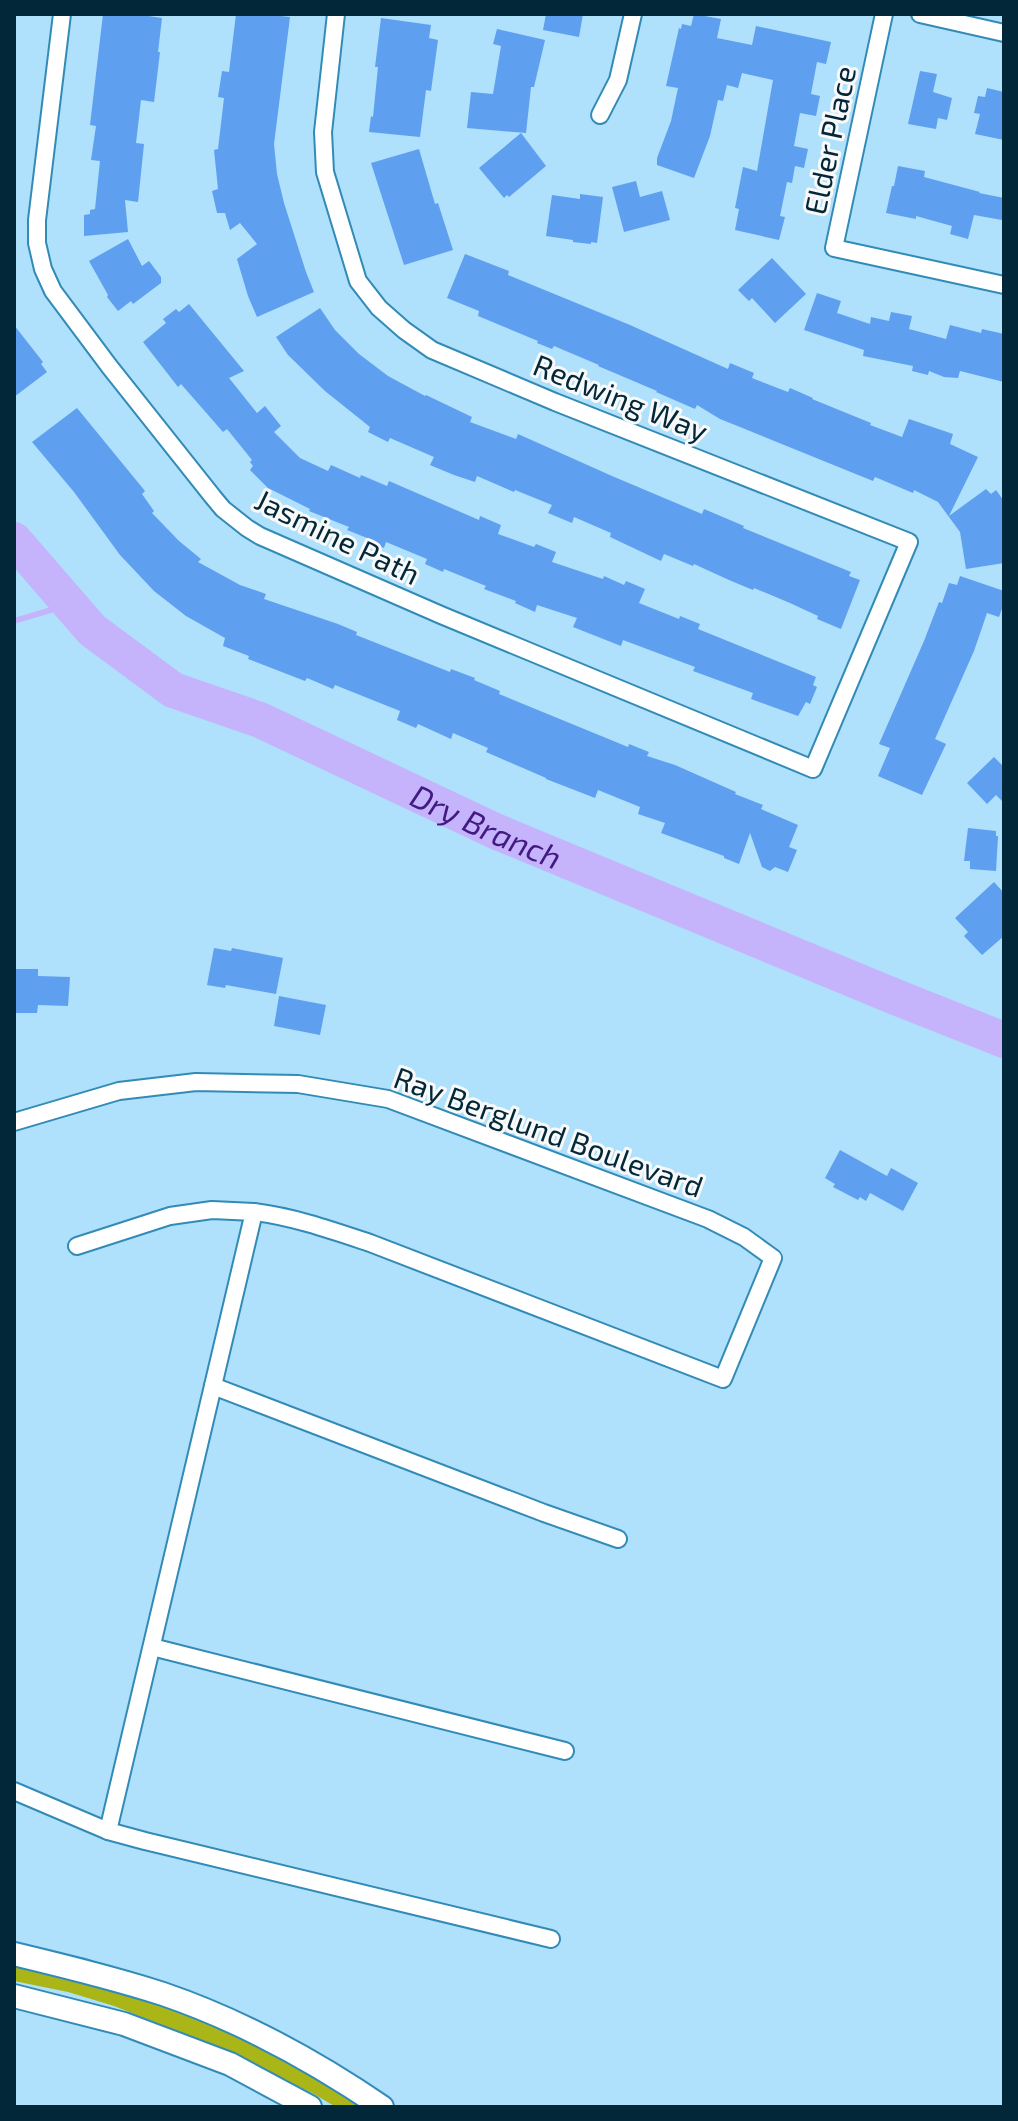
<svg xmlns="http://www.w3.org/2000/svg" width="1018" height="2121" viewBox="0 0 1018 2121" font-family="'Exo 2',sans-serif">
  <rect width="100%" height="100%" fill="#afe0fc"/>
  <path fill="#aab618" d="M14,1963L159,2003L231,2032L264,2048L364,2107H336L312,2093L203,2041L114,2006L68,1992L14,1981Z"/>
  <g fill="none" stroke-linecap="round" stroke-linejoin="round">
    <path stroke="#c5b4fc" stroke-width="6" d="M14,621L71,604"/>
    <path stroke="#c5b4fc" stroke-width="36" id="s1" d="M14,540L92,630L173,690L260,720L495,831L898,998L1004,1040"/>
  </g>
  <g fill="#5f9fef">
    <path d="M103,14H135L162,18L158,52H160L154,102L141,100L136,143L144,144L138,202L125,200L128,232L84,236V215L90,214V210L95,209L100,161L91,160L96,126L90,125Z"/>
    <path d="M236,14H263L290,17L274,144L277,174L284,203L306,272L314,292L257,317L248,296L237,259L257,244L240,223L230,230L225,213H217L212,191L218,189L214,150L218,149L224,98L218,97L222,71L229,72Z"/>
    <path d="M546,14H583L579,37L543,30Z"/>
    <path d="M694,14L721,19L717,38L752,45L756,26L831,42L826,64L817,62L811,94L820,96L816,116L800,113L794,146L808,149L804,168L795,166L792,183L787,182L780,216L785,217L779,240L735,230L739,209L735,208L743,167L757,171L773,80L742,73L738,88L727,85L723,101L718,100L710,136L694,178L657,165V158L671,121L678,88L666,86L679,28L681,29L682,24L691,26Z"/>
    <path d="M381,18L431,25L429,38L438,40L431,91L426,90L420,137L369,132L371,116L373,117L378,67H375Z"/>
    <path d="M497,29L545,40L534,87H531L526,133L467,128L471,92L493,94L501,46L493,44Z"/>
    <path d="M920,71L937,74L933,92L952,98L947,120L938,118L936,129L908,124Z"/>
    <path d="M987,88L1004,92V140L975,134L980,114L974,113L978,96L985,97Z"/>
    <path d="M521,133L546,166L509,197L507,195L504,198L479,168Z"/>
    <path d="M419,149L435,204L438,203L453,250L404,265L371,163Z"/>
    <path d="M898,166L925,171L924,177L980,192L979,193L1004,198L1002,220L974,215L968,239L950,234L952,226L916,216V219L886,213L892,186H894Z"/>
    <path d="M636,181L640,197L662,191L670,220L624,232L612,187Z"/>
    <path d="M580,194L603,197L597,243L591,242V244L573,242V240L546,236L552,195L580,199Z"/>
    <path d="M128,239L142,266L149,261L161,277V283L133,304L131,301L118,311L107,297L108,295L89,261Z"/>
    <path d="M465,254L509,271L508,275L630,325L728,369L730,363L754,373L752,378L788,392L790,388L813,398L812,399L871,423L870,425L902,437L909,419L953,434L950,444L978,457L949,516L986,489L991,494L996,490L1004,501V563L966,569L960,532L938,502L914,490L913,493L875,477L873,481L740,427L720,419L697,405L695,409L656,392L657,391L598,366L599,365L554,346L552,349L537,343L538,341L478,316L479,311L447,298Z"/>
    <path d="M772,258L806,294L775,323L752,298L749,301L738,290Z"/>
    <path d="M817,293L841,301L837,313L870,324L871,317L889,321L891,312L912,316L909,329L946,339L950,325L981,333L982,329L1004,334V382L960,371L958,378L944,377L929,371L928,375L912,371L913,366L863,356L864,350L804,330Z"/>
    <path d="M189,304L244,371L229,378L257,413L265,406L281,426L274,432L300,458L328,471L331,465L360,478L361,475L387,486L389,481L479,520L480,516L501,525L498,534L534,547L536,544L556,552L552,562L603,579L604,576L624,585L626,581L645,589L639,603L679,619L680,616L700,624L698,629L816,677L813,685L817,687L810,704L806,702L798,716L751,699L753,693L693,671L695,667L623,640L621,646L573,627L577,618L537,605L535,612L515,603L516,601L484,589L486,586L444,569L443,572L425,564L427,559L386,542L384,548L366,540L367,538L347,530L349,527L309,511L310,509L268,488L250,470L253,466L250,462L252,460L227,429L223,432L181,384L178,387L143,342L166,323L163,319L176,309L179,312Z"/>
    <path d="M320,308L335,330L359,354L388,376L425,396L426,395L472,417L470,422L516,439L518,434L612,476L702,514L704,509L744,526L743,528L851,572L849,576L860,580L841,629L817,619L818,616L790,603L754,588L753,590L729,580L694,564L693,566L664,554L661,561L610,537L611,533L574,517L572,523L548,513L552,505L515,490L514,492L477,476L475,482L454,475L430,465L434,457L390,438L388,442L368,432L370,427L325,391L288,355L276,337Z"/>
    <path d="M14,325L43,362L41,364L47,372L14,397Z"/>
    <path d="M77,408L145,491L142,494L154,511L152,513L179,541L201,559L198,562L240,585L266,594L264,599L338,624L357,632L356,635L450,672L451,669L475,678L474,680L500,691L499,694L628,747L629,744L649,752L647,756L675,765L736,792L735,794L763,805L761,809L798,825L789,847L797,850L788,872L775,867L770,871L762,867L750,833L739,864L724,858V856L661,833L665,823L638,814L640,807L598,790L595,798L546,779V778L486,752L488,748L453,733L451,739L418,724L416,728L397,720L400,711L335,685L333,689L307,678L305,681L248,659L249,656L223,646L225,638L186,616L154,591L120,555L74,492L32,442Z"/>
    <path d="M960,576L1004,591V603L999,617L987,613L974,651L935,739L946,744L922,795L878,776L890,748L879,744L924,641L939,602L942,603L949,583L957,585Z"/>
    <path d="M994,757L1004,767V803L996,795L987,804L967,783Z"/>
    <path d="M968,828L996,831V836H998L996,871L970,869V861H964Z"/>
    <path d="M994,882L1004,893V936L982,955L964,936L968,932L955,918Z"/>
    <path d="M214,948L231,951L232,948L283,958L276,994L226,985L225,988L207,985Z"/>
    <path d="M14,969H38V976L70,977L68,1006L38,1005L37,1013H14Z"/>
    <path d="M279,996L326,1005L320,1035L274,1026Z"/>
    <path d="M840,1150L887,1176L891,1168L918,1183L903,1211L870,1193L866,1201L860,1197L858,1200L833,1187L835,1184L825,1178Z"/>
  </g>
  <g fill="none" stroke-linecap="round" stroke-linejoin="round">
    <g stroke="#328bb7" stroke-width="20">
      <g id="street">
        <path d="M62,14L37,220V243L43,269L53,291L109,366L213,497L223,509L247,528L260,536L441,615L813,769L909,542L555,402L432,350L404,330L379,308L358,281L325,172L323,132L336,14"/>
        <path d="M884,14L834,248L1004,285"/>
        <path d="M920,14L1004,33"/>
        <path d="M600,115L618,80L633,14"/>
        <path d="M14,1122L119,1091L196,1082L298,1084L388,1099L708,1219L744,1237L773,1258L723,1379L370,1243C331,1230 294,1217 254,1212"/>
        <path d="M77,1246L170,1216L212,1210L254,1212L108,1831"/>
        <path d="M213,1386L544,1513L618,1539"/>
        <path d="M152,1647L565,1751"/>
        <path d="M14,1791L108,1831L145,1841L551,1939"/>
      </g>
    </g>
    <g stroke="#328bb7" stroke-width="26">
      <g id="secondary">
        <path d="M14,1954C64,1966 114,1978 163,1994C239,2020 316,2062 382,2107"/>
        <path d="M14,1996L124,2024L230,2064L310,2107"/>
      </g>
    </g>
    <use href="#street" stroke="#fff" stroke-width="16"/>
    <use href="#secondary" stroke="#fff" stroke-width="22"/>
  </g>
  <g text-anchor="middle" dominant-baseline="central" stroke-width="6" stroke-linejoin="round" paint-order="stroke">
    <g font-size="30" fill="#012739" stroke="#f9f9f9">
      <text transform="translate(829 140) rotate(-78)">Elder Place</text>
      <text transform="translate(621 397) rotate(22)">Redwing Way</text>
      <text transform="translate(338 536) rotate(26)">Jasmine Path</text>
      <text transform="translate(549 1131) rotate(20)">Ray Berglund Boulevard</text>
    </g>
    <g font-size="32" font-style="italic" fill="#431a82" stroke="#f9f9f9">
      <text stroke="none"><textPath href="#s1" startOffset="562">Dry Branch</textPath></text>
    </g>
  </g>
  <rect width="1018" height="2121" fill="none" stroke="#012739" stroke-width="32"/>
</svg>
